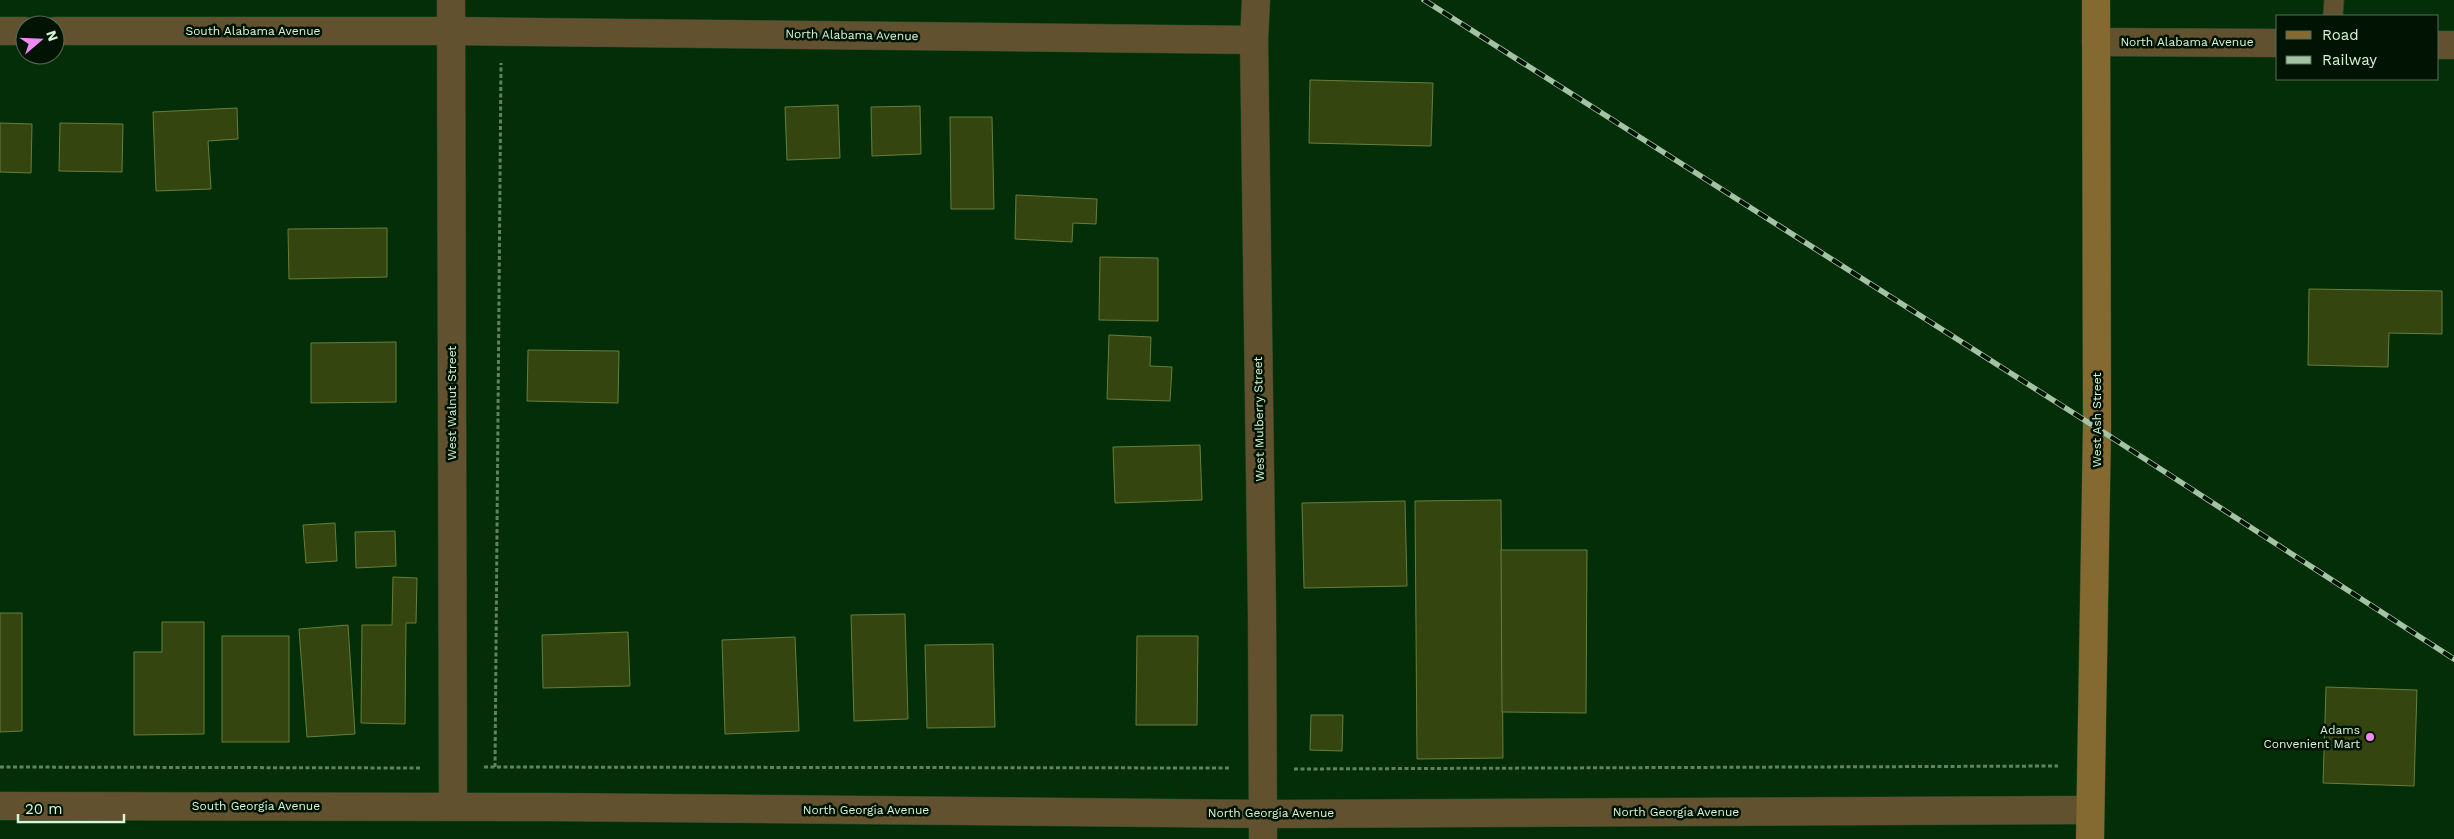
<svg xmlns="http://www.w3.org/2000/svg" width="2454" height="839" viewBox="0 0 2454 839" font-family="'Work Sans',sans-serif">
  <rect width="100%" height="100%" fill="#032e08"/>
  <g fill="#354510" stroke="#677e3a">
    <path d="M1310,80L1433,83L1431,146L1309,143Z"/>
    <path d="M838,105L840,158L787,160L785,107Z"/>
    <path d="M920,106L921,154L872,156L871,107Z"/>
    <path d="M237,108L238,139L208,141L211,189L156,191L153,112Z"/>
    <path d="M950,117H992L994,209H951Z"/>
    <path d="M0,123L32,124L31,173L0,172Z"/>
    <path d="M60,123L123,124L122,172L59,171Z"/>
    <path d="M1016,195L1097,199L1096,224L1073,223L1072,242L1015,239Z"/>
    <path d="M387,228V277L289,279L288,229Z"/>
    <path d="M1100,257L1158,258V321L1099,320Z"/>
    <path d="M2309,289L2442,291V334L2389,333L2388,367L2308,365Z"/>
    <path d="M1109,335L1151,337L1150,366L1172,367L1170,401L1107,399Z"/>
    <path d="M396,342V402L311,403V343Z"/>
    <path d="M528,350L619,351L618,403L527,401Z"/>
    <path d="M1200,445L1202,500L1115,503L1113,447Z"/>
    <path d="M1501,500L1503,758L1417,759L1415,501Z"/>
    <path d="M1405,501L1407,586L1304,588L1302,503Z"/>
    <path d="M335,523L337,561L306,563L303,525Z"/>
    <path d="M395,531L396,566L356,568L355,532Z"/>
    <path d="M1501,550H1587L1586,713L1502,712Z"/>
    <path d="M393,577L417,578L416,623H406L405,724L361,723L362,625H392Z"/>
    <path d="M0,613H22V731L0,732Z"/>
    <path d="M905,614L908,719L854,721L851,615Z"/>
    <path d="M162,622H204V734L134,735V652H162Z"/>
    <path d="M348,625L355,734L307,737L299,629Z"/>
    <path d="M628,632L630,686L543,688L542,635Z"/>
    <rect x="222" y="636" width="67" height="106"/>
    <path d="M1137,636H1198L1197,725H1136Z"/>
    <path d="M795,637L799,731L725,734L722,640Z"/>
    <path d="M993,644L995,727L927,728L925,645Z"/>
    <path d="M2326,687L2417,690L2414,786L2323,783Z"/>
    <path d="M1311,715H1343L1342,751L1310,750Z"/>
  </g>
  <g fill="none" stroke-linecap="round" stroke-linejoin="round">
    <g stroke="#214a25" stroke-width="21">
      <path id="lane" d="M2333,16L2334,0"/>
    </g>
    <g stroke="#214a25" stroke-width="29">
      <g id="street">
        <path d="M451,0L453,806"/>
        <path d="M1256,0L1254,40L1262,614L1263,839"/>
        <path d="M0,31H25"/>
        <path d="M55,31H451L1254,40"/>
        <path d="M2096,42L2278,43"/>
        <path d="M2438,45H2454"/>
        <path d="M0,806L549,807L1264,814L2090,810"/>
      </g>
    </g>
    <g stroke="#214a25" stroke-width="29">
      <path id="secondary" d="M2090,839L2097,428L2096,0"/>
    </g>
    <g stroke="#5e8361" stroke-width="3" stroke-dasharray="4 2.5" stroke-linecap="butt">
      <path d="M0,767L422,768"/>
      <path d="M484,767L1230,768"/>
      <path d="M495,767L501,63"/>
      <path d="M1294,769L2058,766"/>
    </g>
    <use href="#lane" stroke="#61512f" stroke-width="19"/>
    <use href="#street" stroke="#61512f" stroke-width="28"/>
    <use href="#secondary" stroke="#846a30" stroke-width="28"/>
    <g stroke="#a3c3a4" stroke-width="5.5">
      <path id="rail" d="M1424,0L2097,428L2454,659"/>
    </g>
    <use href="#rail" stroke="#011302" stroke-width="4" stroke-dasharray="11" stroke-linecap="butt"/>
  </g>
  <circle fill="#f08bf6" stroke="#011302" stroke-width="2" cx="2370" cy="737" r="5"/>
  <g text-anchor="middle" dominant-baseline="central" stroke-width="5" stroke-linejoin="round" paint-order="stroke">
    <g font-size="12" fill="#d8f5d8" stroke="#011302">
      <text x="253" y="31">South Alabama Avenue</text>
      <text transform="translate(852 35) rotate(1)">North Alabama Avenue</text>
      <text x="2187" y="42">North Alabama Avenue</text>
      <text transform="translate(452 403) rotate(-90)">West Walnut Street</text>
      <text transform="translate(1259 419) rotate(-91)">West Mulberry Street</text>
      <text transform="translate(2097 420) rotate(-90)">West Ash Street</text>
      <text x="256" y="806">South Georgia Avenue</text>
      <text x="866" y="810">North Georgia Avenue</text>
      <text x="1676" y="812">North Georgia Avenue</text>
      <text x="1271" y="813">North Georgia Avenue</text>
    </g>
    <g font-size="12" fill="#d8f5d8" stroke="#011302" text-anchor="end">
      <text x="2360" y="730">Adams<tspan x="2360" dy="14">Convenient Mart</tspan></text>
    </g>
  </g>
  <rect x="2276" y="15" width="162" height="65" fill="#011302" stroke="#576d58"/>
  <rect x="2286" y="31" width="25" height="8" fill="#846a30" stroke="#576d58"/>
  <text x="2322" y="40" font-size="15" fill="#d8f5d8">Road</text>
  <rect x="2286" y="56" width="25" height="8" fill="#a3c3a4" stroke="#576d58"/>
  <text x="2322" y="65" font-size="15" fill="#d8f5d8">Railway</text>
  <g transform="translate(40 40) rotate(71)"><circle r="24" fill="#011302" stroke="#576d58"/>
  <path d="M0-4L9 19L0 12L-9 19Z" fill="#f08bf6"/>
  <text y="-8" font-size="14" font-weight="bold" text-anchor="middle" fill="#d8f5d8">N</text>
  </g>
  <path d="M18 814v8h106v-8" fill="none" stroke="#d8f5d8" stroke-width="2.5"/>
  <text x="25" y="814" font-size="15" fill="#d8f5d8" stroke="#011302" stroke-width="4" paint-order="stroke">20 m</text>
</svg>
